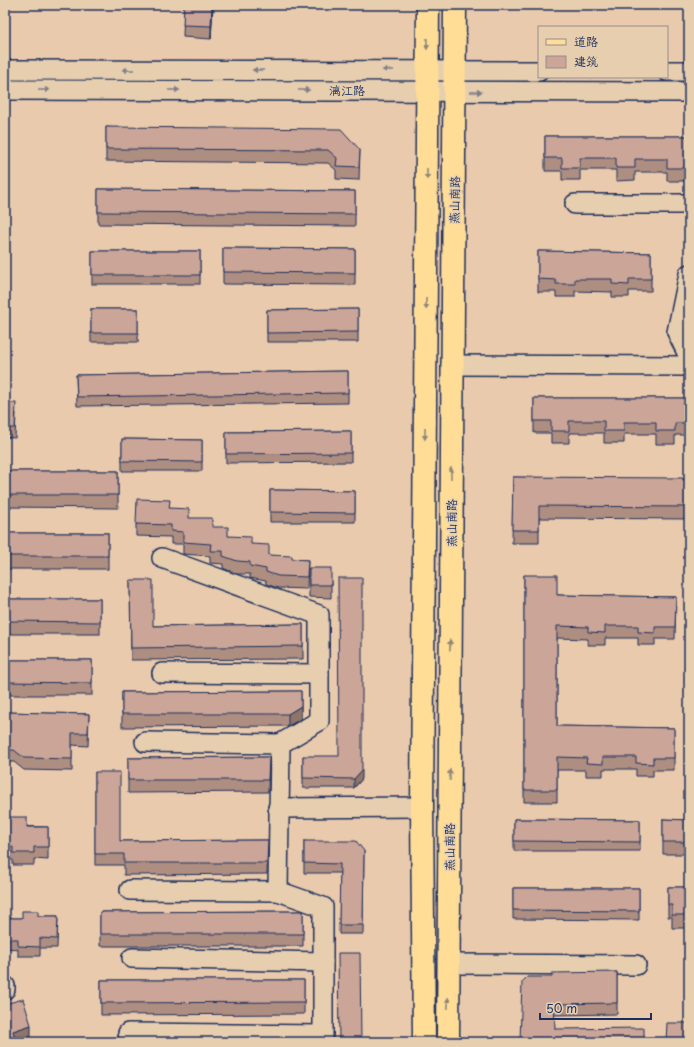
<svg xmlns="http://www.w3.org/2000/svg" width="694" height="1047" viewBox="0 0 694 1047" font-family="'Playpen Sans','LXGW WenKai TC',sans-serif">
  <rect width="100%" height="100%" fill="#eacaac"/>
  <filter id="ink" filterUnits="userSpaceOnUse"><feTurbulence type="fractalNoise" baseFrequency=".025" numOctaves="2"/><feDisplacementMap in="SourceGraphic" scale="8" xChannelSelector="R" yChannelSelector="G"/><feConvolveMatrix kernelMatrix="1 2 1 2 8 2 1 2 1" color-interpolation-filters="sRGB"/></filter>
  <g filter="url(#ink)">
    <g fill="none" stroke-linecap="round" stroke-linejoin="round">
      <g stroke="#1b2f5e" stroke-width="22">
        <g id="minor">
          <path d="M5,70L539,71"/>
          <path d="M667,71H689"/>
          <path d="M5,90L689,92"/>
          <path d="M575,204H689"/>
          <path d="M689,274L677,332L689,357"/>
          <path d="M451,365L689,366"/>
          <path d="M162,673L319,674"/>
          <path d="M145,742L280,744"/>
          <path d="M278,808L422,807"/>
          <path d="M130,890L278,891"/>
          <path d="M132,958L323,962"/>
          <path d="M449,964L636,965"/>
          <path d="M5,986V989"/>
          <path d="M128,1033L323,1035V907L278,891L280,744L319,721V615L162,558"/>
        </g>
      </g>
      <g stroke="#1b2f5e" stroke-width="25">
        <g id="major">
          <path d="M424,1042L422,807L428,5"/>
          <path d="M448,1042L455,5"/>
        </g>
      </g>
      <use href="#minor" stroke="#e6ceaf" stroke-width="19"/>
      <use href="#major" stroke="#ffdd96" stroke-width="22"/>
    </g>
    <g fill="#af8e82" stroke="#1b2f5e">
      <path d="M184,5H213L211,39L183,37Z"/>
      <path d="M106,127L360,150L359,180L336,179V170L328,163L106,161Z"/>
      <path d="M545,136H689V172H685V181H667V172H635V180L616,181V170H580V180H562V171H545Z"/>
      <path d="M98,189L355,191V226L98,224Z"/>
      <path d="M223,248L355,249V285L223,284Z"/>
      <rect x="92" y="251" width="108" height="33"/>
      <path d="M538,251L651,253V291H629V297H612V292L575,291V297H556V292H538Z"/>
      <rect x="91" y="309" width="47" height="33"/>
      <path d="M358,309V342H267V310Z"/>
      <path d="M348,371V403L77,406L76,375Z"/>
      <path d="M534,398H689V435H675V444H656V434H624V443H604V433H569V443H551V433H534Z"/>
      <path d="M5,403L16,413L15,438L5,437Z"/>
      <path d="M351,431V462L226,463V432Z"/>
      <path d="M122,439L202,440V471H122Z"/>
      <path d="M5,471H118V508L5,507Z"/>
      <path d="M513,477L689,480V519L539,518V543H512Z"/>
      <path d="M270,490L355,491V522H270Z"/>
      <path d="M170,508L189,518L212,527L228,536L251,544L269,555L292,559L308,560L307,589L278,588L266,584V581L250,578V574H237L223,568V564L210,563V556L183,554V544H171V537L136,536V524Z"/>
      <rect x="5" y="533" width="103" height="36"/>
      <path d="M309,568L331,581V598L309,597Z"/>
      <path d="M524,575L557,595L676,597L675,639H655V645H638V638H605V645H588V639L557,638V726L674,728V770H653V776H636V769H603V776H586V770H557V802H524Z"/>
      <path d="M130,580L153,626L303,624V659L131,660Z"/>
      <rect x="5" y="599" width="95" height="35"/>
      <rect x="5" y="660" width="87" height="35"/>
      <path d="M301,691V719L288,726L122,727V692Z"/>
      <path d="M5,712L89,714L88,746L72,745V771L24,770L14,762H5Z"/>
      <path d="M303,756L362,779L354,788H303Z"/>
      <path d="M269,757L268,792L128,793V758Z"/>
      <path d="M95,772L120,841L268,840L267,874L124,875V865H95Z"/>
      <path d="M514,819L640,820V851H514Z"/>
      <path d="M663,819L689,820V854H663Z"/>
      <path d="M5,826L48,827V860L34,859V865H13V860L5,859Z"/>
      <path d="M304,841L364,851L363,934H339L340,873H304Z"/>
      <path d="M668,887H689V928H672V917H668Z"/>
      <path d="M513,888H639V920L513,919Z"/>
      <path d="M303,911V946H100V912Z"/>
      <path d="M38,916H58L57,948H40V956H18V949L5,948V918H22Z"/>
      <path d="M617,972V1014L554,1015L552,977Z"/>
      <path d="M101,980H304V1014L101,1015Z"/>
    </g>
    <g fill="#8e746a" stroke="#1b2f5e">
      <path d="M212,5H213L211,39V26Z"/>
      <path d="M301,706V719L288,726V714Z"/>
      <path d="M362,770V779L354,788V779Z"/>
      <path d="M31,1025V1037L16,1042H5V1041L13,1031Z"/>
    </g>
    <g fill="#cba597" stroke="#1b2f5e">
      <path d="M184,5H212L211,26L183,25Z"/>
      <path d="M106,127L341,129L360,150L359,167L336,166L337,158L328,150L106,149Z"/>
      <path d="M545,136H689V160H685V168H667V159H635V168H616V158H580V168H562V158H545Z"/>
      <path d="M98,189L355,191V214L98,212Z"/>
      <path d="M223,248L355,249V273L223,272Z"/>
      <rect x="92" y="251" width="108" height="24"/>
      <path d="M538,251L651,253V279H629V285L612,284V279H575V284H556V280L538,279Z"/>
      <rect x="91" y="309" width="47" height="24"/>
      <path d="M358,309V332L267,333V310Z"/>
      <path d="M348,371V393L77,397L76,375Z"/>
      <path d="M534,398H689V423H675V431H656V422H624V431H604V421H569V431H551V421H534Z"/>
      <path d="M5,403H16L15,428H5Z"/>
      <path d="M351,431V453L226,454V432Z"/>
      <path d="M122,439L202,440V462L122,461Z"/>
      <rect x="5" y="471" width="113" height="24"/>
      <path d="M513,477L683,478V480H689V507L539,506V530H512Z"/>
      <path d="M270,490L355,491V513L270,512Z"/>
      <path d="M137,499L170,500L169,508L189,509V518H212V527H228V536L251,537V544L269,545V555L292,556V559L308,560L307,577L278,576L266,572V569L250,566V562L237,561L223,556V551H210L211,544L183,542V532L171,531V525L136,524Z"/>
      <rect x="5" y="533" width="103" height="23"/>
      <rect x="309" y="568" width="22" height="17"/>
      <path d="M524,575H557V595L676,597L675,627H655V633L638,632V626H605V633L588,632V627L557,626V726L674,728V758H653V764L636,763V757H603V764L586,763L587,758L557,757V790H524Z"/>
      <path d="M338,578H362V770L354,779L303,778V756H339Z"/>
      <path d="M130,580H153V626L303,624V646L131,648Z"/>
      <path d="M5,599H100V622L5,621Z"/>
      <path d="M5,660H92V683L5,682Z"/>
      <path d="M301,691V706L288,714H122V692Z"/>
      <path d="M5,712L89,714L88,733H72V759L24,758L14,750H5Z"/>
      <path d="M269,757L268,780H128V758Z"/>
      <path d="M95,772H120V841L268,840L267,863H124V854H95Z"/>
      <path d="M5,817H27V827H48V847H34V853H13V847H5Z"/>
      <path d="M514,819L640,820V842L514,841Z"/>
      <path d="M663,819L689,820V842H663Z"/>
      <path d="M304,841H356L364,851L363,925H339L340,864L304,863Z"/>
      <path d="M668,887H689V915H672V905H668Z"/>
      <path d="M513,888H639V911L513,910Z"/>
      <path d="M22,911H38V916H58L57,939L40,938V947L18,946V939H5V918H22Z"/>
      <path d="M303,911V934H100V912Z"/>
      <path d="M338,953H360L361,1042H339Z"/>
      <path d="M617,972V1003L554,1004L555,1029L644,1028V1042H520L522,982L527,977H552V973Z"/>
      <path d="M101,980H304V1002L101,1003Z"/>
      <path d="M23,999L31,1025L13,1031L15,1038L5,1041V1004Z"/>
      <path d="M667,1023H689V1042H666Z"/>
    </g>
    <defs><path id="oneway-solid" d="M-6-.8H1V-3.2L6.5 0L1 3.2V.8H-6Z"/></defs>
    <g fill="#8d867a">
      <use href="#oneway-solid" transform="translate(427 44) rotate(90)"/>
      <use href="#oneway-solid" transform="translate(427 174) rotate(90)"/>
      <use href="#oneway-solid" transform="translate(426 304) rotate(90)"/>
      <use href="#oneway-solid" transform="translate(425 434) rotate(91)"/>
      <use href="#oneway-solid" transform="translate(451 473) rotate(-90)"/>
      <use href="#oneway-solid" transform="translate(450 645) rotate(-90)"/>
      <use href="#oneway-solid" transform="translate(450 775) rotate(-90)"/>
      <use href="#oneway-solid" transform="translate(448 1003) rotate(-89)"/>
    </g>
    <g fill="#807e86">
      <use href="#oneway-solid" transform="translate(128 70) rotate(180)"/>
      <use href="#oneway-solid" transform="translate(258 70) rotate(180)"/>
      <use href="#oneway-solid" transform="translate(388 70) rotate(180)"/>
      <use href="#oneway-solid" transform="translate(44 90)"/>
      <use href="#oneway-solid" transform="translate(174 90)"/>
      <use href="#oneway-solid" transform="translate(304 90)"/>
      <use href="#oneway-solid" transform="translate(476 92)"/>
    </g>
  </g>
  <g text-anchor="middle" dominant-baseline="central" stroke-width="3" stroke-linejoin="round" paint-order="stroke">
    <g font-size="12" fill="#1b2f5e" stroke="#e6ceaf">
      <text x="347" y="90">漓江路</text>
      <text transform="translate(454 200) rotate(-89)">燕山南路</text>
      <text transform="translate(451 523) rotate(-90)">燕山南路</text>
      <text transform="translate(449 847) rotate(-90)">燕山南路</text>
    </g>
  </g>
  <rect width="694" height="1047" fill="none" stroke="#e6ceaf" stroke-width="20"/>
  <rect x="10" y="10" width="674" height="1027" fill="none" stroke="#1b2f5e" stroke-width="1.5" filter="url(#ink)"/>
  <rect x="538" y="26" width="130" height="52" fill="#e6ceaf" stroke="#958e8f"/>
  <rect x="546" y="39" width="20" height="6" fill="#ffdd96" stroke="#958e8f"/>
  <text x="574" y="46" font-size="12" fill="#1b2f5e">道路</text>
  <rect x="546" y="56" width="20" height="12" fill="#cba597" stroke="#958e8f"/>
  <text x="574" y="66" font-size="12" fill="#1b2f5e">建筑</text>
  <path d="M540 1013v6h111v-6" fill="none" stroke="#1b2f5e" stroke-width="2"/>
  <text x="546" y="1013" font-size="12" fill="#1b2f5e" stroke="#e6ceaf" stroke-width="3" paint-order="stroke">50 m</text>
</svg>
